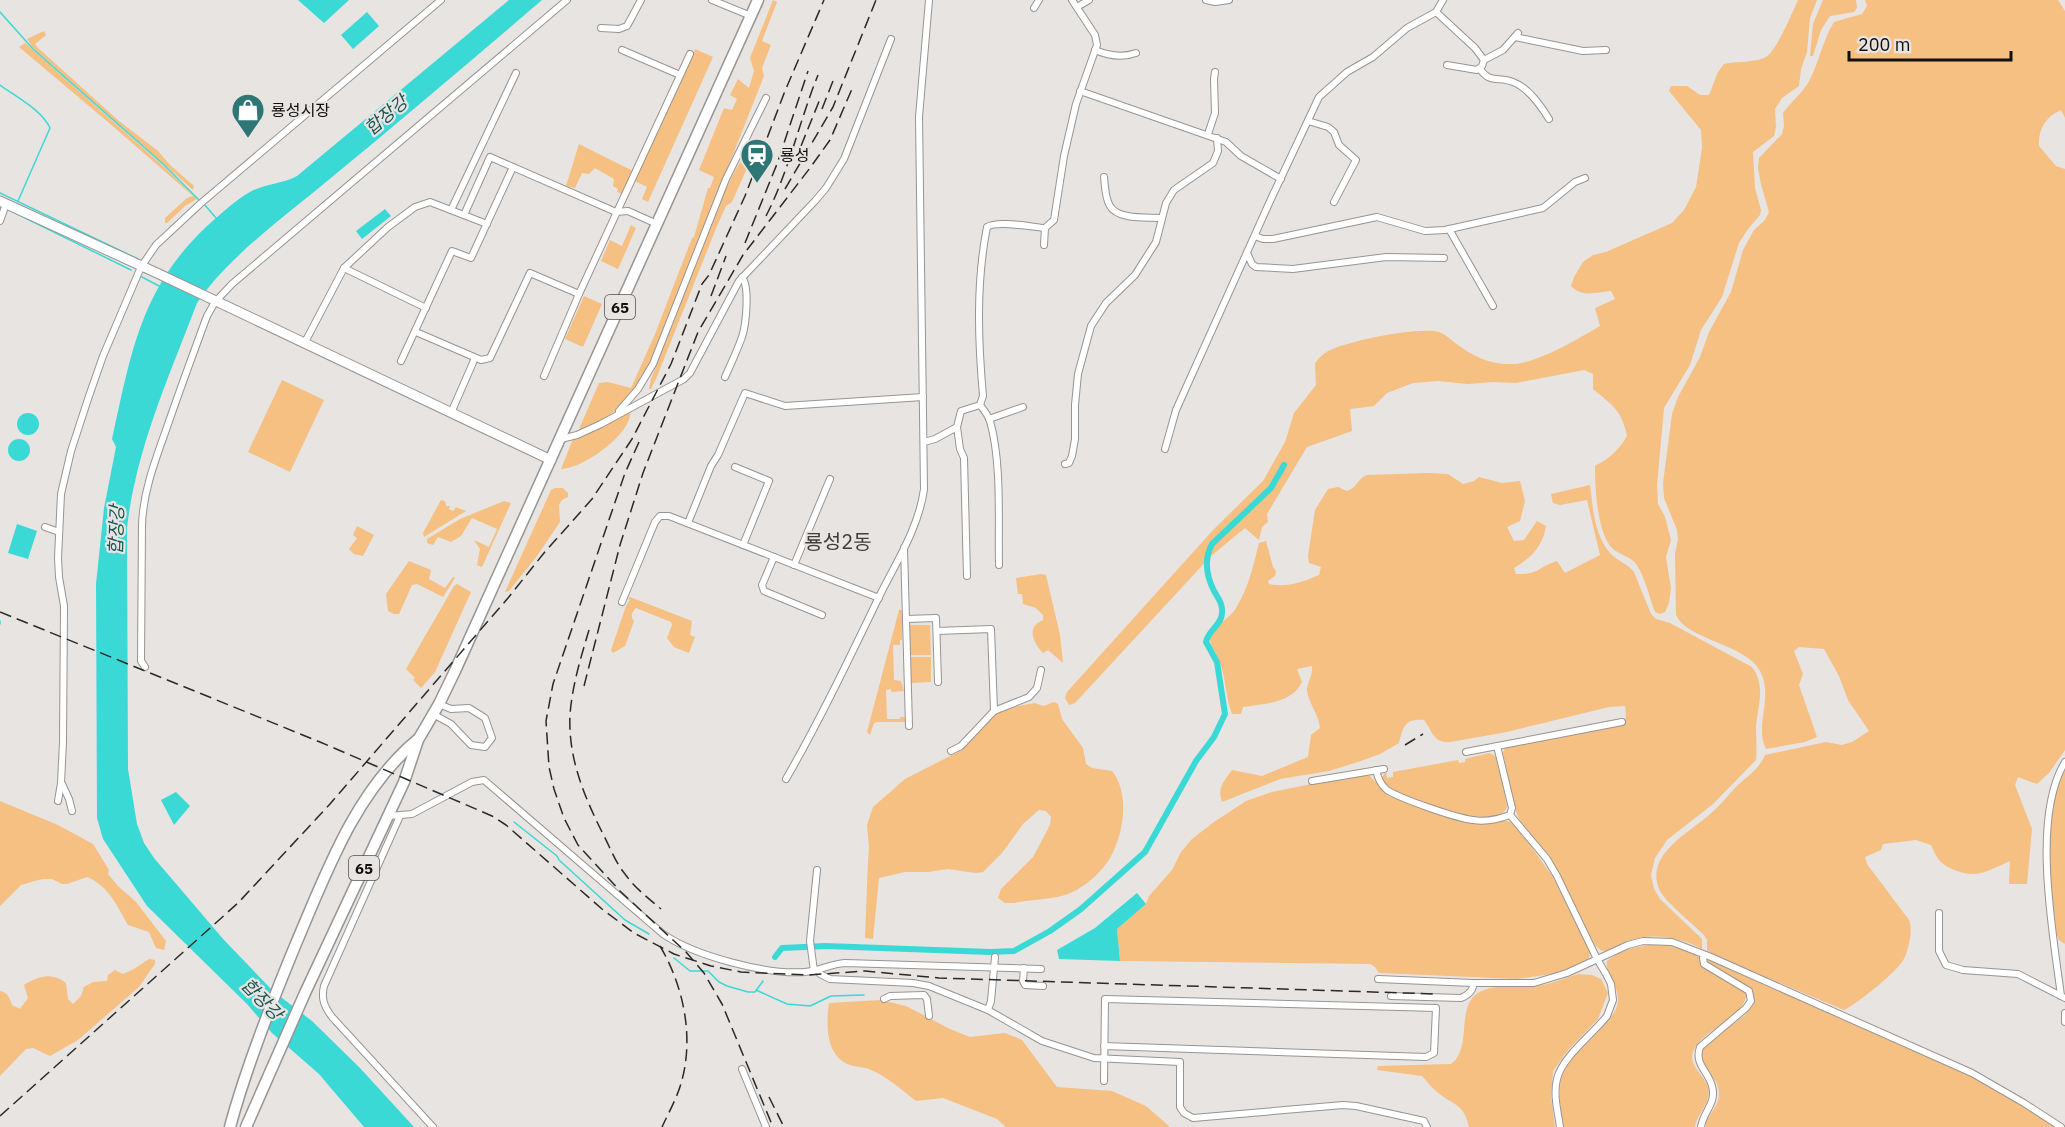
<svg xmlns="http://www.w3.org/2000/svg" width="2065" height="1127" viewBox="0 0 2065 1127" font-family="'IBM Plex Sans','Noto Sans KR',sans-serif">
  <rect width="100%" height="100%" fill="#e7e4e2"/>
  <g fill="#f5c082">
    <path d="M773,0L777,2L762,41L771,45L762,68L764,76L651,362C647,371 643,380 637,388C626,403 599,428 579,429L599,383L608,382L631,388L655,334L692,238L694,237L708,188H710L714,177L699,170L724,108L732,110L737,99L730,95L738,79L749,88L754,71L750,58Z"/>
    <path d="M1798,0H1817L1810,18L1807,52L1801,69L1799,86L1782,98L1775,109L1776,127L1774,136L1753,152L1755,188L1761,210L1760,215L1748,229L1739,243L1722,297L1701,330L1690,365L1664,408L1657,485L1658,504L1665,517L1671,540L1666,557L1671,588L1669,603L1665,612L1660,614L1655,612C1650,599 1644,574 1636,564C1630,556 1619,555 1612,548C1597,532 1595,488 1595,466C1610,458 1619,450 1627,436C1622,410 1612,405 1593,389V374L1584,370L1516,383L1493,382L1468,384L1438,381L1413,383L1387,393L1374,406L1350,409L1352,431L1307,447L1267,514L1268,522L1262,527L1259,540L1245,528L1211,556L1075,703L1069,705L1065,698L1067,692L1214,529L1263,481L1285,442L1294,413L1316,385L1315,363C1319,358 1322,355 1328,351C1347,341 1419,326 1439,332C1445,334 1450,339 1454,342C1472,356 1489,365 1513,364C1538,363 1578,339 1600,326L1595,308L1615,299L1611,291C1596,292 1582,298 1571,286L1574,277L1583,262L1593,255L1606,252L1672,223L1684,210L1696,187L1702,148L1701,130L1669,91L1671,86H1687L1700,95H1709L1718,72L1724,64C1738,61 1754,63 1766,57C1777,50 1792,13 1798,0Z"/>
    <path d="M1823,0H1856L1857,8L1854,12L1830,16L1821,30L1813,56H1810L1813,24Z"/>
    <path d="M1865,0H2058L2065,11V118L2061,110C2045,117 2038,130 2039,146L2056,166L2065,169V750L2049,773L2037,784L2018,777L2015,785L2032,829L2027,884H2009L2010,861C1987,871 1977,880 1952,869C1940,864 1936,857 1931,845L1916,840L1883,844L1881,850L1865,857L1867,864L1909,920C1913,930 1909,947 1905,957C1899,971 1858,1003 1844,1010L1709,953L1707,951V940L1704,935C1693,924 1665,902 1659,889C1645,854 1689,833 1709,815C1720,806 1728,795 1738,785C1749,775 1759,769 1765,755L1826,742L1842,745L1852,742L1869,731L1848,700L1839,676L1824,649L1799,647L1794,651L1803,674L1799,685L1817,737L1805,742L1766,749C1754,726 1774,696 1760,671C1746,644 1687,640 1676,615L1675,554L1678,539L1677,530L1664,498L1663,483L1672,414L1678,397L1700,357L1709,332L1731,292L1743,250L1754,230L1765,220L1769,212L1761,184L1758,168L1759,158L1782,134L1784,126L1783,113C1790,103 1801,94 1808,83C1819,64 1822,41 1834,22L1862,14L1867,6Z"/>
    <path d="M44,31L46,35L35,44L38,48L119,121L158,151L170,165L194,186L193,190L33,48L27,39Z"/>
    <path d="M25,43L162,165L197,199L185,206L167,223H165V218L187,198L193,196L108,122L19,47Z"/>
    <path d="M695,49L713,57L648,202L642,199L647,187L635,181Z"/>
    <path d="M579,144L633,171L622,194L617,192L618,189L613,186L614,179L595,168L589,174L582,173L575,188L566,186Z"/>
    <path d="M753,148L755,150L732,202L726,206L717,226L656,379L651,389H649L651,379L723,196C731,179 738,160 753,148Z"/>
    <path d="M631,225L636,228L618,269L601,261L610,240L622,246Z"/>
    <path d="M584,296L602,304L583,347L565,339Z"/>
    <path d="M282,380L324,400L290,472L248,452Z"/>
    <path d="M630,412C632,434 582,469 561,469L573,439Z"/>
    <path d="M1428,473L1448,474L1463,484L1474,481L1479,477L1502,483L1520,481L1525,501L1520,521L1507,527L1514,541L1524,540L1537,521L1546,526C1543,546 1531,558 1514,568L1516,574C1539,575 1538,567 1557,561L1565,573L1600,555L1587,500L1560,505L1553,503L1551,494L1590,485C1593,508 1594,536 1611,554C1618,561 1628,564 1634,572L1651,614L1656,619L1670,623L1752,667C1766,686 1758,705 1756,726C1756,737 1757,749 1756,760L1713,804L1667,840L1655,858L1651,875L1654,889L1660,899L1702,939V949C1680,937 1653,932 1628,941C1621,944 1614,950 1607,951C1601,952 1598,948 1595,945L1549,858L1519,819L1515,809L1503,753L1505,747L1625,723L1626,714L1625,706L1609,707L1507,732L1450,742C1433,743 1433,732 1424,720C1405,718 1403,727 1399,743L1380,754L1361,761L1329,771L1280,779L1222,802C1217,788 1224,781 1232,770L1262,776L1308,757L1311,735L1320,728C1319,714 1308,703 1307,690C1307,682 1313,677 1312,666L1297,669L1302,682C1292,703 1265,704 1243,707L1241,714H1232C1225,695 1226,677 1219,660C1217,653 1210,646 1210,639C1212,626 1230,619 1236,608C1249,587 1253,566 1259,543L1266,541L1273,567L1276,571L1275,576L1268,581L1269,584C1286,588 1303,582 1319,575L1321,567L1309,563L1308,556L1315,510L1328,489L1338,487L1347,491C1357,488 1358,478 1367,475Z"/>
    <path d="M555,488H563L568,493V497L562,500L559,505L560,522L537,556L509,591L505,592L551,490Z"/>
    <path d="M441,500L445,501L446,506H450L449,509L453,511L456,507L466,511L424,537L423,533Z"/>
    <path d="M504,501L511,503L482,567L477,565L480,549L474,540L489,547L497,529L472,518L461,536L451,542L438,537L433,545L427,543V539L460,519Z"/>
    <path d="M357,526L374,535L363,556L354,554L349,549L357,538L353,535Z"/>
    <path d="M409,561L431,570L429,579L445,588L453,577L455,578L443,597L417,584L412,585L399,614H394L388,611L386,594Z"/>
    <path d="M1041,574L1046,575L1060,635L1063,663L1048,650L1043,653C1033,642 1026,627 1043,620V615L1036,608L1023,604L1022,594H1018L1016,578Z"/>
    <path d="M457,584L471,592L435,672L421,688L413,680L415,678L406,669L454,586Z"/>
    <path d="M630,597L692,621L690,635L695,637L689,653L674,647L667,638L672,625L671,622L636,608C632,612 630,616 634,621L625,646L613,653L611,650L626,606L630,600L628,599Z"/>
    <path d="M899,610H902V640H900V645H893L894,680L901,681L904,691L891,692V689L886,690L887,719H900V717H905V722H877L874,723L870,735L867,732Z"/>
    <path d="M909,625H930L931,655H910Z"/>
    <path d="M910,657H931V682L911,683Z"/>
    <path d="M1054,702L1058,704L1062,719L1083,748L1086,764L1092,768L1112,771C1130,793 1124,834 1110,858C1102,872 1084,888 1068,894C1056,899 1028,900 1013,903H1005L998,898L1001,889L1033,857L1050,825L1051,817L1046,811L1039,810L1023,824L1002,853L983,872L976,873L948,869L928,872H905L879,878L873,939L865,938L868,861L869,848L867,825L873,807L905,779L962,750L985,723L995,714L1009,708L1034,703L1044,706Z"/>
    <path d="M1489,753L1494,755L1498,760L1507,807C1499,833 1405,801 1389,788C1385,785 1383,782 1382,777L1386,772L1387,778L1393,777V772L1458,760L1459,763L1465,762V759Z"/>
    <path d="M2065,771V944L2059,940L2056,933C2052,898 2040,797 2065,771Z"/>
    <path d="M1360,774L1370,776L1389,796L1404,801L1472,823L1508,821L1515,824L1553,877L1590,952L1589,958L1585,962L1553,974L1516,979L1379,973L1375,967L1370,964L1120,961L1117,929L1146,904L1149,896L1172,870L1181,852L1192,839L1214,822L1246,801L1272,792Z"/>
    <path d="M0,801L58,825L93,844L109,870L108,874L118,886L136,902L166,941L164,950L156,948L149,932L128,925C117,906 109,886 87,877L67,884H62L52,879H42L21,885L0,906Z"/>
    <path d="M1658,944C1673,946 1687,949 1699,957L1701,963L1746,993C1748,1014 1707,1029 1696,1046C1684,1064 1703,1072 1708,1087C1712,1103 1697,1113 1695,1127H1563C1561,1109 1556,1088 1564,1071C1569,1058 1588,1043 1598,1032C1605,1024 1614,1016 1617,1006C1622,986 1605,978 1607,961C1621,949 1640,946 1658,944Z"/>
    <path d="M1707,958L1973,1077L1999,1090L2055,1127H1705C1708,1111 1725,1104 1717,1084C1712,1073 1695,1060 1704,1047C1716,1029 1770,1013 1749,987L1706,962Z"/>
    <path d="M149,959L155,960V964L139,987L78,1040L50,1056L33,1048L26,1049L0,1076V991C8,992 10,999 12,1005L20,1009L28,998L24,985C38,976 52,972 66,983L68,999L73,1004L81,996L84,987L93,982L107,981L108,975L115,970L123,974L134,969Z"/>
    <path d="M1578,974L1592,975L1601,979L1608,993L1598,1019L1569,1049L1553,1071L1551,1096L1555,1127H1469C1463,1100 1451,1106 1435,1090C1430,1086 1426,1080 1422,1076L1377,1070L1378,1066L1451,1064C1473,1048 1455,1008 1478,993C1495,982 1520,989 1538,986C1551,984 1565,978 1578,974Z"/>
    <path d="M881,1000L906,1006L950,1029L970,1037L1005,1033L1022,1040L1057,1087L1112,1091L1146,1106L1170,1127H1006L997,1119L943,1098L916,1101C902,1090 885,1075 869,1069C863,1067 856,1067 850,1065C825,1056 826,1024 829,1003Z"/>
  </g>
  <g fill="#3bd9d6">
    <path d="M298,0H349L324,23Z"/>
    <path d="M509,0H542C471,61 399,122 326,182C284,217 227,258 197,303C169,377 136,449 127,528L128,769L137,824L144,843L154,858L224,940L273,991L312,1021L360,1068L414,1127H364L319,1074L272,1033L247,1004L147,906L103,839L97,818L96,584L104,508L116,447L112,439C131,354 140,289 207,226C220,215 234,201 250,192C264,184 282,184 297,176Z"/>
    <path d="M367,12L379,26L353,49L341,35Z"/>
    <path d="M385,209L391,216L362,239L356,231Z"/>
    <circle cx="28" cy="424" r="11"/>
    <circle cx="19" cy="450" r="11"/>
    <path d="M17,524L37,531L28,559L8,553Z"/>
    <path d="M176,792L190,806L174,825L161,800Z"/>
    <path d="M1137,893L1146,904L1117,929L1120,961L1059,959L1057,950L1095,928Z"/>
  </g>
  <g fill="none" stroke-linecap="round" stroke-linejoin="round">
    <g stroke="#3bd9d6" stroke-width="1.5">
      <path d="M0,12L33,49L163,164L200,201"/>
      <path d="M0,85C16,97 42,110 50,128L18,201"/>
      <path d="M0,193L138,259"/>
      <path d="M204,204L216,218"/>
      <path d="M0,207H2"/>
      <path d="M9,210L131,270"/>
      <path d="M142,277L159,286"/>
      <path d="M0,621V624"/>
      <path d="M514,822L557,856L559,860L625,920L649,934"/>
      <path d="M674,958L690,971H708L719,982L727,986L748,992H755L763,981"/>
      <path d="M756,990L787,1004L810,1006L831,996L864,995"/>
    </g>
    <path stroke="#3bd9d6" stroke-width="6" d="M775,957L782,948L826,946L990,952L1014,951L1050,931L1081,909L1145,852L1196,761L1214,737L1225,714L1217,662L1206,642C1208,630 1222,625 1222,613C1223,604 1218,598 1214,591C1206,575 1204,559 1212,544L1271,488L1284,465"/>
    <g stroke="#979593" stroke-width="8">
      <g id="street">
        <path d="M712,0L751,16"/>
        <path d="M1206,0L1215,2L1229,0"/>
        <path d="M1077,7L1089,0"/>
        <path d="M1034,8L1039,0"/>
        <path d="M1436,12L1475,48L1484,60L1482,66L1477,70L1447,65"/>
        <path d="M601,28L619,29L627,26L641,0"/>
        <path d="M1515,37L1583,51L1606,50"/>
        <path d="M622,50L680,75"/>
        <path d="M1095,50C1109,56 1122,58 1136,53"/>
        <path d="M1484,60L1503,50L1518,33"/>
        <path d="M1480,69C1490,84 1499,76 1513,82C1529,88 1541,106 1549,119"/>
        <path d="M1080,91L1226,142L1241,156L1281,179"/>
        <path d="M1308,121L1328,127L1334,132L1339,145L1356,160L1334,202"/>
        <path d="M1208,134L1215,113L1214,79L1215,72"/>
        <path d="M1104,177C1105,186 1105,198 1110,206C1118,220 1147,217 1161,218"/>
        <path d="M451,210L516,73"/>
        <path d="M464,215L490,157L616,212L628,211L657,224"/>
        <path d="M0,221L6,204"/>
        <path d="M1449,229L1493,306"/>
        <path d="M1255,236L1263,239H1273L1377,217L1425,231L1445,230L1543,208L1575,182L1585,178"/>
        <path d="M1044,245L1045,228"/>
        <path d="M1247,253L1252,264L1256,267L1293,269L1386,257L1444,258"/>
        <path d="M344,268L426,308"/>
        <path d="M416,332L481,360L490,358L530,273L579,294L690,54"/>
        <path d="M304,344L344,268L388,227L415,207L430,202L487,224"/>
        <path d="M401,361L452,251L471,258L513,167"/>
        <path d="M544,376L579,294"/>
        <path d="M725,377C731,364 737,351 742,337C746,325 750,287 742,277"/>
        <path d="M980,405C984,410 988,415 990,421C1002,463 998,521 999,565"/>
        <path d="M619,411L638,389L653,364L726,179L766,98"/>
        <path d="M451,413L475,358"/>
        <path d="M989,419L1023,407"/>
        <path d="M957,427L960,449L964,458L967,576"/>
        <path d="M561,439L577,435L601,424L684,379L690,373L739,281L815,201L826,188L844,159L891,39"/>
        <path d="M924,442L935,439L957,427L961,411L980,405L983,396C978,340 976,283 987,227C997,220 1032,227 1045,228L1054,220L1064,156L1076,104L1097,45L1095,35L1072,0"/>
        <path d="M1165,449L1176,410L1271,199L1319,97L1347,72L1373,57L1407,28L1436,12L1443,0"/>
        <path d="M1065,464L1069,463L1072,456L1075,439V405L1078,374L1091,326L1106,303L1135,275L1156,242L1166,203L1174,190L1213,163L1218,151L1217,138"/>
        <path d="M735,467L769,481L743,545"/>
        <path d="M688,523L711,466L718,455L745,393L785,406L923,397"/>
        <path d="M45,527L59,532"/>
        <path d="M904,548L909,726"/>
        <path d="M774,557L762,585L764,591L822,615"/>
        <path d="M794,565L830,479"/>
        <path d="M622,602L655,522L660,516H669L879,598"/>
        <path d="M906,619L936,618L938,682"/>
        <path d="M937,631L991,629L994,711L961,746L951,751"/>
        <path d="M145,667L141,661L142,525C143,492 155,461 166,430C179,392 193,354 207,316L215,302L232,284L567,0"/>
        <path d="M994,711L1029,697L1037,688L1041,670"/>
        <path d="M433,714L451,724L471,745L485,747L492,738L485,718L469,708L451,709L439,704"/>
        <path d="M1497,746L1512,808L1510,815L1547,859L1557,876L1597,959L1606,974L1611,984L1613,1000L1607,1016C1593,1034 1562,1057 1557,1079C1553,1095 1558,1112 1560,1127"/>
        <path d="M1466,752L1622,722"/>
        <path d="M1376,770C1378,778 1380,784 1387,790C1401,799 1456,818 1473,820C1485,822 1499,819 1510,815"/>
        <path d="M786,779C820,720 849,659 878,599C895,564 919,528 924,489L919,117L929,0"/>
        <path d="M1312,781L1384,769"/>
        <path d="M62,784L69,799L72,811"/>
        <path d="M58,801L61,783L63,742L64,606L59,577L58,558L61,494L71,451L88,399L103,356L141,267L156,245L200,204L441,0"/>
        <path d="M389,816L412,814L472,782L484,780L663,934C695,956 766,975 805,972C819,971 830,964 845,963L1041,969"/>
        <path d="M400,816L324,986C321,999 324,1006 332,1017L433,1127"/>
        <path d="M1939,913V951L1946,965L1963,970L2018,974L2065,998"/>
        <path d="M1024,968L1023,981L1025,985L1043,986"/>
        <path d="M814,971L810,941L817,870"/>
        <path d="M819,971L820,974L830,979L913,983L929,986L988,1010L1042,1041L1094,1058L1180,1062V1107L1184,1113L1193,1118L1343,1105L1356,1106L1424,1121L1427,1127"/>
        <path d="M1378,979L1473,983H1534L1567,973L1628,945L1643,941L1672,942L1711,957L1972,1073L2024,1103L2061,1127"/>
        <path d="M1391,996L1461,998C1468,995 1474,991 1473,983"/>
        <path d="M2061,996C2053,932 2031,818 2065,762"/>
        <path d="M884,999L890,996L924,995L927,999L929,1016"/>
        <path d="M988,1010L991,1001L995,957"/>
        <path d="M2065,1013V1022"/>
        <path d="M742,1069L766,1127"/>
        <path d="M1104,1081L1105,999L1436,1008L1434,1053L1426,1057L1104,1046"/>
        <path d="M1701,1127C1703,1112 1717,1103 1712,1086C1708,1071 1694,1064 1700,1047L1746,1008L1751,1001L1749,991L1704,964L1703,958"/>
      </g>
    </g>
    <g stroke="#979593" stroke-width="11">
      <path id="secondary" d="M0,201L159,274L551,460"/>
    </g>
    <g stroke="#979593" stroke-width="13">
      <g id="primary">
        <path d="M230,1127C246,1067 271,1004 295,946C326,873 355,792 417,740"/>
        <path d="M246,1127L305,993L404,782L418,740L439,704L455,671L758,0"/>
      </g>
    </g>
    <use href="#street" stroke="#fff" stroke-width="6"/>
    <use href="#secondary" stroke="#fff" stroke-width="9"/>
    <use href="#primary" stroke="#fff" stroke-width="10"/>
    <g stroke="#2a2928" stroke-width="1.5" stroke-dasharray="12 6" stroke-linecap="butt">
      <path d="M822,109L833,81"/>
      <path d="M801,146L820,99"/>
      <path d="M785,189L833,107L876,0"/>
      <path d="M766,216C789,171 799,122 818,75"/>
      <path d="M745,243L777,164L808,71"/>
      <path d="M711,296L726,256"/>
      <path d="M639,442L625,473L553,684L546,721L549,767L554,789L564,818L578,845L621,892L686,952L704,973L722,1004L773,1127"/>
      <path d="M0,612L320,742L492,816L506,825L602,909L634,933L674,954L711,966L741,972L808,975L865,971L939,978L1436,994"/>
      <path d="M589,630C581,657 572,686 570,715C568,758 584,796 603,834C610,847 615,862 625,874C635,888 648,898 661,909"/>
      <path d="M584,686L620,545L643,473L698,332L743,255L810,168L830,140L852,89"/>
      <path d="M1405,745L1423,734"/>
      <path d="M660,946C683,985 694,1035 682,1080C678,1096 669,1112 662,1127"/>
      <path d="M769,1097L784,1127"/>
      <path d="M0,1116L238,903L330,804L508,598L544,553L592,499L632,439L671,364L702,284L709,275L745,196L785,91L824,0"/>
    </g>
  </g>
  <defs>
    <g id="shop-pin" transform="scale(1.725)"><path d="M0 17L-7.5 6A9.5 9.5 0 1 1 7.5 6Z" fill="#2d7675" stroke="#e7e4e2"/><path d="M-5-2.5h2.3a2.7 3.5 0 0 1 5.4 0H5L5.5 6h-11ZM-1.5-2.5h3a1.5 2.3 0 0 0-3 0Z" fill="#fff"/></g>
    <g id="station-pin" transform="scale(1.725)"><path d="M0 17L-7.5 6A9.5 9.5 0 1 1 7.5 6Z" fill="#2d7675" stroke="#e7e4e2"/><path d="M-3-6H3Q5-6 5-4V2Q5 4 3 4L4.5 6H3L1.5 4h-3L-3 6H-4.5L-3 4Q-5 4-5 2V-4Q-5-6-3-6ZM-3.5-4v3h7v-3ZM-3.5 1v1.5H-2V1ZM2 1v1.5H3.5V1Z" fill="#fff"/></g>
  </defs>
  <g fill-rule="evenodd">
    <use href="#shop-pin" x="248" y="110"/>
    <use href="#station-pin" x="757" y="155"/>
  </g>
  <g text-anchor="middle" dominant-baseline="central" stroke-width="4.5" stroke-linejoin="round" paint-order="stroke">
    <g fill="#e7e4e2" stroke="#51504e" stroke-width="1.5">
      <rect x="605" y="295" width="30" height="24" rx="4.5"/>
      <rect x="349" y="856" width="30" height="24" rx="4.5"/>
    </g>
    <g font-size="15" font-weight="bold" fill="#11100f">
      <text x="620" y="307">65</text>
      <text x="364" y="868">65</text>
    </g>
    <g font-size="16" fill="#11100f" stroke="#e7e4e2" text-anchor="start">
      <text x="271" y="110">룡성시장</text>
      <text x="780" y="155">룡성</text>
    </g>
    <g font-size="18" font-style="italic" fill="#165654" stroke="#e7e4e2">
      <text transform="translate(386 115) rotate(-40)">합장강</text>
      <text transform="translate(116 530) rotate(-88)">합장강</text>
      <text transform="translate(262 999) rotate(46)">합장강</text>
    </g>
    <g font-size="20" fill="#3f3d3b" stroke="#e7e4e2">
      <text x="838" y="541">룡성2동</text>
    </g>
  </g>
  <path d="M1849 51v9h162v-9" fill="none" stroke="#11100f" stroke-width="3"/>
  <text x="1858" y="51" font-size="18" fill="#11100f" stroke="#e7e4e2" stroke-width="4.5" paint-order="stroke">200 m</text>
</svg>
